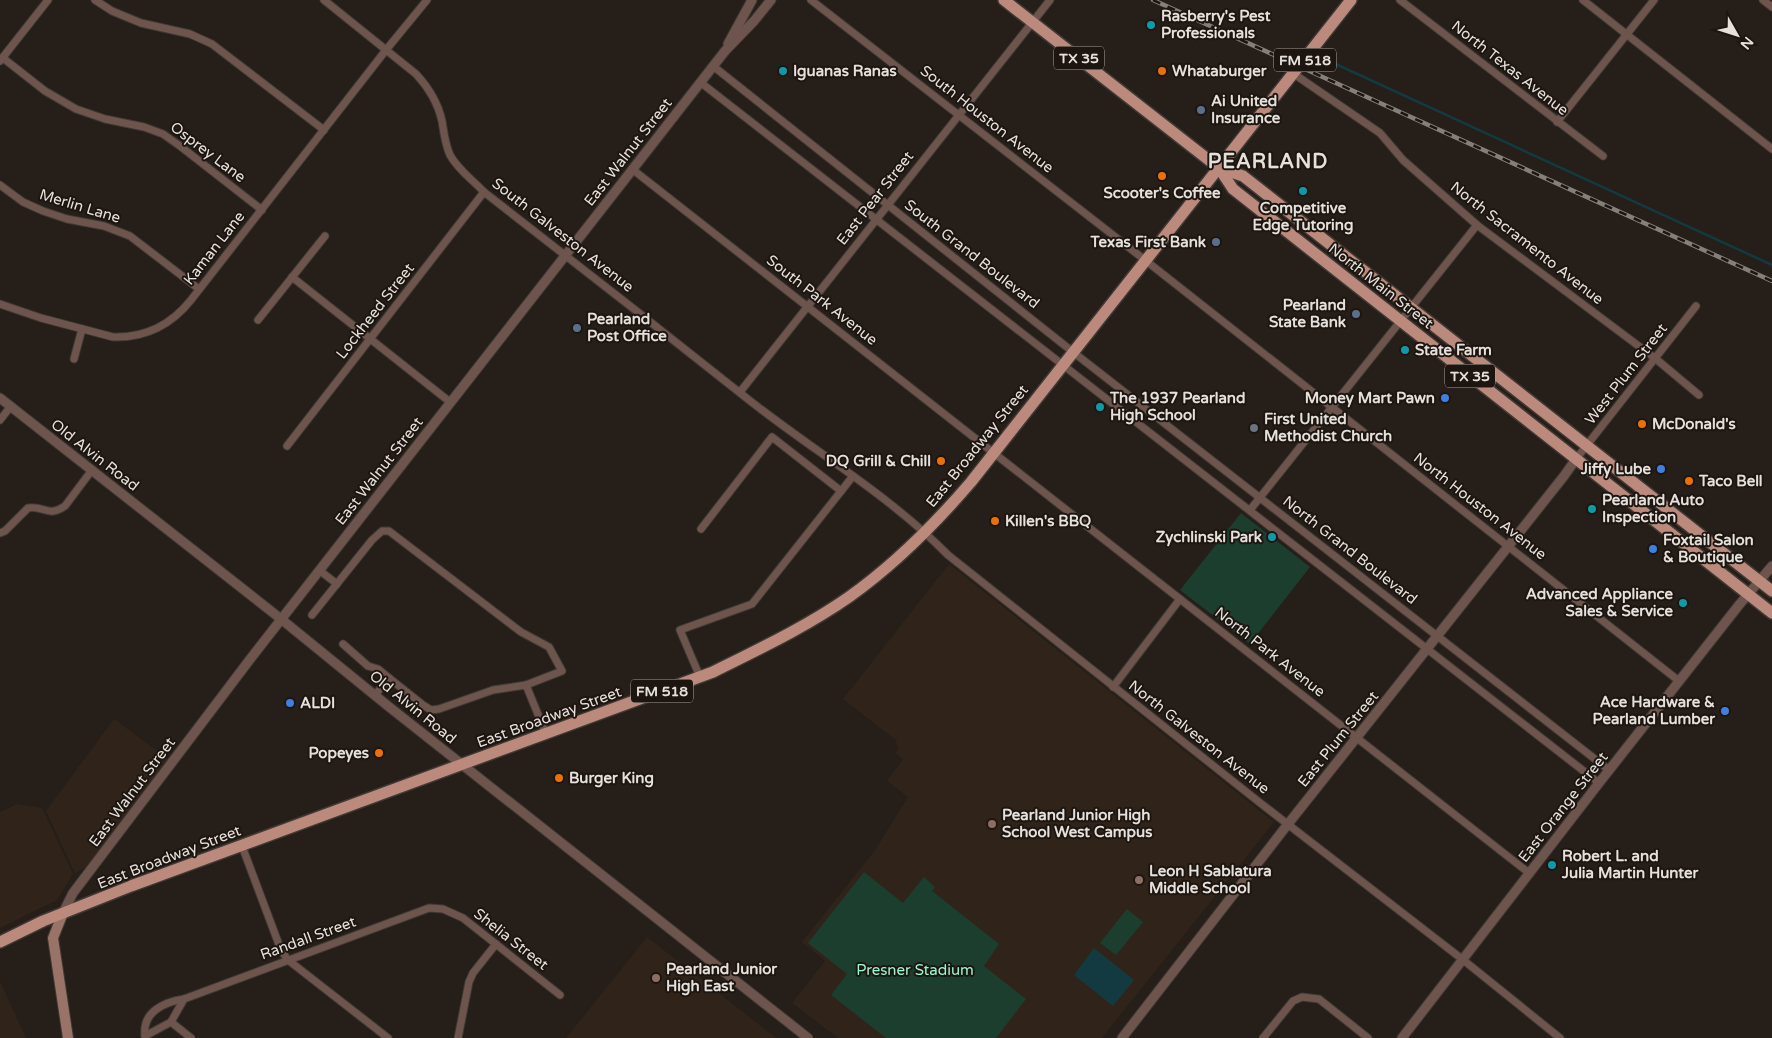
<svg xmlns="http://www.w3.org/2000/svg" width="1772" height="1038" viewBox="0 0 1772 1038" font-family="'Varela Round',sans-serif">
  <rect width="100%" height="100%" fill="#251e19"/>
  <g fill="#30241a">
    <path d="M949,564L1274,822L1102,1038H838L792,1003L825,961L802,942L875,850L908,797L887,781L903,759L895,753L899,748L896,744L897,741L843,699Z"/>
    <path d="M114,719L168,759L85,868L75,873L46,811Z"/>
    <path d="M17,804L42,808L73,874L57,900L0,928V812Z"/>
    <path d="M647,937L752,1019L776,1038H566Z"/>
    <path d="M0,981L26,1038H0Z"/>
  </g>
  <g fill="#1b3e2f">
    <path d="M1241,513L1310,567L1250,644L1180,590Z"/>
    <path d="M864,872L903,903L924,877L935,887L932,891L999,944L984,966L1026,999L996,1038H886L831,995L847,974L808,943Z"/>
    <path d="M1127,909L1143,922L1116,955L1100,943Z"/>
  </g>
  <path fill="#123a40" d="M1094,948L1134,980L1113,1006L1074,975Z"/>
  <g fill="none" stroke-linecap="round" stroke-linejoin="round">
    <path stroke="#123a40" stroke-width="2.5" d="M1327,60L1772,265"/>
    <g stroke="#403934" stroke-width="9">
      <g id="minor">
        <path d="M95,0L112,11L141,23L190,34L212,44L324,130"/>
        <path d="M324,0L416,74C429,88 438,103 442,121C444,133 445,144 450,155C458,170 473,180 484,192C573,261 661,330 749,400C815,452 889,495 948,555L1259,802L1462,959L1560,1038"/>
        <path d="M811,0L1145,260L1679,681"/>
        <path d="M1400,0L1603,156"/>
        <path d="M1583,0L1772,149"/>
        <path d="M1763,0L1772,7"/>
        <path d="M3,58L45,91L76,109L105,119L144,127L163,134L180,146L262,210"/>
        <path d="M0,61L48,0"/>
        <path d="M713,66L1073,352L1609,770"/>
        <path d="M1294,74L1380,133L1403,160L1477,225L1656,359L1699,395"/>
        <path d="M700,82L1599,783"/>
        <path d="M1557,122L1654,0"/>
        <path d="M632,169L1529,873"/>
        <path d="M0,185L23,202L43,211L67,219L104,226L130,236L199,289"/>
        <path d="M292,277L450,402"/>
        <path d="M0,304L41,318L113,337C145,338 171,325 191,300L386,50L427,0"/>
        <path d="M258,320L325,236"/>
        <path d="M74,359L82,329"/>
        <path d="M740,392L1050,0"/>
        <path d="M0,420L11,406"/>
        <path d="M287,446L484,192"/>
        <path d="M1576,459L1696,306"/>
        <path d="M1250,510L1477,225"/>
        <path d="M701,529L772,437L841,491"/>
        <path d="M0,533L5,531L28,508C44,505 48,518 65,506L92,470"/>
        <path d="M319,570L337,584"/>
        <path d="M312,615L372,540L382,531H389L521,632L549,647L562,671L526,685L546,734"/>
        <path d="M343,644L368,666L378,669L389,678"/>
        <path d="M700,677L680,630L752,604L853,476"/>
        <path d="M1113,687L1180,599"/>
        <path d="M375,695L389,678L423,705L431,710L439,709L493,690L526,685"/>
        <path d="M242,846L281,950L288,960L388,1038"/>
        <path d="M171,1022L191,1038"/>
        <path d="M145,1036C142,1012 164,1002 184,999"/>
        <path d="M146,1038L145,1036L171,1022L184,999L429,908L443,909L463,918L560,995"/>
        <path d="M458,1038L469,982L473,973L496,944"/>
        <path d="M1263,1038L1293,1001L1302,997L1319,999L1368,1038"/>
      </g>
    </g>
    <g stroke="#403934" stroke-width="11">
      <g id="tertiary">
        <path d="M728,44L752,0"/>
        <path d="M0,398L281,619L388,706L808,1038"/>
        <path d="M63,913L73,893L251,658L725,51L754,21L771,0"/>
        <path d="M1122,1038L1288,824L1564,476L1576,459"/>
        <path d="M1402,1038L1599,783L1739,605L1772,566"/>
      </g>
    </g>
    <g stroke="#403934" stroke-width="12">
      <path id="secondary" d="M63,913L53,938L68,1038"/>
    </g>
    <g stroke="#403934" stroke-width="14">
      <g id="primary">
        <path d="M1004,0L1219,168L1233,189L1772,613"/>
        <path d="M1219,168L1243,176L1772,591"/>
        <path d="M0,942L43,921L131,886L713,672C759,649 806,627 849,597C894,565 935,524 971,482L1351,0"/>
      </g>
    </g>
    <use href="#minor" stroke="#6d554e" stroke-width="7"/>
    <use href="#tertiary" stroke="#6d554e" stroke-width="9"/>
    <use href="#secondary" stroke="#997368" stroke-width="10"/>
    <use href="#primary" stroke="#bc8a7c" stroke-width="11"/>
    <g stroke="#857f7b" stroke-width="4.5">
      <path id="rail" d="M1153,0L1772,281"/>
    </g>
    <use href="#rail" stroke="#1c1510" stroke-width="2.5" stroke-dasharray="8" stroke-linecap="butt"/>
  </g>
  <g fill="#0f9aa8" stroke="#1c1510" stroke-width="2">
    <circle cx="1151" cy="25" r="5"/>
    <circle cx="783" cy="71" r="5"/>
    <circle cx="1303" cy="191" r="5"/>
    <circle cx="1405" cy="350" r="5"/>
    <circle cx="1100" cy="407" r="5"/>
    <circle cx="1592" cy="509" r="5"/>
    <circle cx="1272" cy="537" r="5"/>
    <circle cx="1683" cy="603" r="5"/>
    <circle cx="1552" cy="865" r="5"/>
  </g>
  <g fill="#e8710a" stroke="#1c1510" stroke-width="2">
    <circle cx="1162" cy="71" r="5"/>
    <circle cx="1162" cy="176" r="5"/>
    <circle cx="1642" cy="424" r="5"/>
    <circle cx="941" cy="461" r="5"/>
    <circle cx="1689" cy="481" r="5"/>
    <circle cx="995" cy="521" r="5"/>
    <circle cx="379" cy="753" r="5"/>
    <circle cx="559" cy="778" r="5"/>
  </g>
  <g fill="#5c6f8a" stroke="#1c1510" stroke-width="2">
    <circle cx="1201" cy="110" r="5"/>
    <circle cx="1216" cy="242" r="5"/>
    <circle cx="1356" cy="314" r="5"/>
    <circle cx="577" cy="328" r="5"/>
  </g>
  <g fill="#3f7fe0" stroke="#1c1510" stroke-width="2">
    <circle cx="1445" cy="398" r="5"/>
    <circle cx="1661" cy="469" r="5"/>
    <circle cx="1653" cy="549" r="5"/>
    <circle cx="290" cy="703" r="5"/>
    <circle cx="1725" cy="711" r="5"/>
  </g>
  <circle fill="#6b7280" stroke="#1c1510" stroke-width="2" cx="1254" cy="428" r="5"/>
  <g fill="#8d6e63" stroke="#1c1510" stroke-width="2">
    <circle cx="992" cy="824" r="5"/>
    <circle cx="1139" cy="880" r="5"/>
    <circle cx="656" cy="978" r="5"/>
  </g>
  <g text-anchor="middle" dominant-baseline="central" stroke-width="4" stroke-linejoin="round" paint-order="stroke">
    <g fill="#1c1510" stroke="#a9a39f" stroke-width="1">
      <rect x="1054" y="46.5" width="50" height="23" rx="4"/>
      <rect x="1274" y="48.5" width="62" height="23" rx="4"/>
      <rect x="1445" y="364.5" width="50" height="23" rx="4"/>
      <rect x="631" y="679.5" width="62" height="23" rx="4"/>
    </g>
    <g font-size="14" font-weight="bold" fill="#e5e0dc">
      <text x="1079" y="58">TX 35</text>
      <text x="1305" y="60">FM 518</text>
      <text x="1470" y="376">TX 35</text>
      <text x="662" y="691">FM 518</text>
    </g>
    <g font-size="15" font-weight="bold" fill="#e5e0dc" stroke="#1c1510" text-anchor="start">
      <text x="1161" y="16">Rasberry's Pest<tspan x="1161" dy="17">Professionals</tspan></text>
      <text x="793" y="71">Iguanas Ranas</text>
      <text x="1172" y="71">Whataburger</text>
      <text x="1211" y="101">Ai United<tspan x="1211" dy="17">Insurance</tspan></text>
      <text x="1162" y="193" text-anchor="middle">Scooter's Coffee</text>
      <text x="1303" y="208" text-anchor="middle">Competitive<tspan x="1303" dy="17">Edge Tutoring</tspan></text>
      <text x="1206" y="242" text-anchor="end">Texas First Bank</text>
      <text x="1346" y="305" text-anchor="end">Pearland<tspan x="1346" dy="17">State Bank</tspan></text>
      <text x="587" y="319">Pearland<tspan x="587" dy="17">Post Office</tspan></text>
      <text x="1415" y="350">State Farm</text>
      <text x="1110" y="398">The 1937 Pearland<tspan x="1110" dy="17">High School</tspan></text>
      <text x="1435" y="398" text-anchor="end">Money Mart Pawn</text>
      <text x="1264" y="419">First United<tspan x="1264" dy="17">Methodist Church</tspan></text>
      <text x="1652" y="424">McDonald's</text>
      <text x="931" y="461" text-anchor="end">DQ Grill &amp; Chill</text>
      <text x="1651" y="469" text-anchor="end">Jiffy Lube</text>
      <text x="1699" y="481">Taco Bell</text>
      <text x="1602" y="500">Pearland Auto<tspan x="1602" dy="17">Inspection</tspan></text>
      <text x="1005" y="521">Killen's BBQ</text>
      <text x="1262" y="537" text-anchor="end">Zychlinski Park</text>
      <text x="1663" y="540">Foxtail Salon<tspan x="1663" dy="17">&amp; Boutique</tspan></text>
      <text x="1673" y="594" text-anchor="end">Advanced Appliance<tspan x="1673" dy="17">Sales &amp; Service</tspan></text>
      <text x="1715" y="702" text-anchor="end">Ace Hardware &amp;<tspan x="1715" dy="17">Pearland Lumber</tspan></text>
      <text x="300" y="703">ALDI</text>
      <text x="369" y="753" text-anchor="end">Popeyes</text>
      <text x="569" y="778">Burger King</text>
      <text x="1002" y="815">Pearland Junior High<tspan x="1002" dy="17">School West Campus</tspan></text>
      <text x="1562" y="856">Robert L. and<tspan x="1562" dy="17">Julia Martin Hunter</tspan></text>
      <text x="1149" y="871">Leon H Sablatura<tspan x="1149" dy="17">Middle School</tspan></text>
      <text x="666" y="969">Pearland Junior<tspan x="666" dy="17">High East</tspan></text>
    </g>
    <g font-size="15" fill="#e5e0dc" stroke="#1c1510">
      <text transform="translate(1510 68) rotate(38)">North Texas Avenue</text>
      <text transform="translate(987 119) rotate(38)">South Houston Avenue</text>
      <text transform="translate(208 152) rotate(37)">Osprey Lane</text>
      <text transform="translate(628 152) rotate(-52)">East Walnut Street</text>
      <text transform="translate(875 198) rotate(-52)">East Pear Street</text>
      <text transform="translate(80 206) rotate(17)">Merlin Lane</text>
      <text transform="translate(563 235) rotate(38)">South Galveston Avenue</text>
      <text transform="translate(1527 243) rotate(38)">North Sacramento Avenue</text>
      <text transform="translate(214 248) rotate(-52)">Kaman Lane</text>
      <text transform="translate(972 254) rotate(38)">South Grand Boulevard</text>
      <text transform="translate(1381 286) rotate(38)">North Main Street</text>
      <text transform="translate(822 300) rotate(38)">South Park Avenue</text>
      <text transform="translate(375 311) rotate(-52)">Lockheed Street</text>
      <text transform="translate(1626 374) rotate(-52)">West Plum Street</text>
      <text transform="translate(977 446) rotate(-51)">East Broadway Street</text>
      <text transform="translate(95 455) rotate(38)">Old Alvin Road</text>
      <text transform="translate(379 471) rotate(-52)">East Walnut Street</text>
      <text transform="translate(1480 506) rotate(38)">North Houston Avenue</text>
      <text transform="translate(1350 550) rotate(38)">North Grand Boulevard</text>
      <text transform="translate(1270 652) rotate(38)">North Park Avenue</text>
      <text transform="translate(413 707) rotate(39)">Old Alvin Road</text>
      <text transform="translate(549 717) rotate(-20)">East Broadway Street</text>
      <text transform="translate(1199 737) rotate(38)">North Galveston Avenue</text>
      <text transform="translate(1338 739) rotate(-51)">East Plum Street</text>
      <text transform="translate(132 792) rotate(-53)">East Walnut Street</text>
      <text transform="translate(1563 807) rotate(-52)">East Orange Street</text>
      <text transform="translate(169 857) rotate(-21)">East Broadway Street</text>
      <text transform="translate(308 938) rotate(-20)">Randall Street</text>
      <text transform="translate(511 939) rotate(38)">Shelia Street</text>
    </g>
    <g font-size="15" fill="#9bf7cf" stroke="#1c1510">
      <text x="915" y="970">Presner Stadium</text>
    </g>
    <g font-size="20" font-weight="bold" letter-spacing="1" fill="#e5e0dc" stroke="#1c1510">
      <text x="1268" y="162">PEARLAND</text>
    </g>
  </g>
  <g transform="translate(1737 35) rotate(129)" stroke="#1c1510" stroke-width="4" paint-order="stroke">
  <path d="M0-4L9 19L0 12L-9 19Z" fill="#e5e0dc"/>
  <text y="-8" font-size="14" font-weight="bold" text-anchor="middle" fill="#e5e0dc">N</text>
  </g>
</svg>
